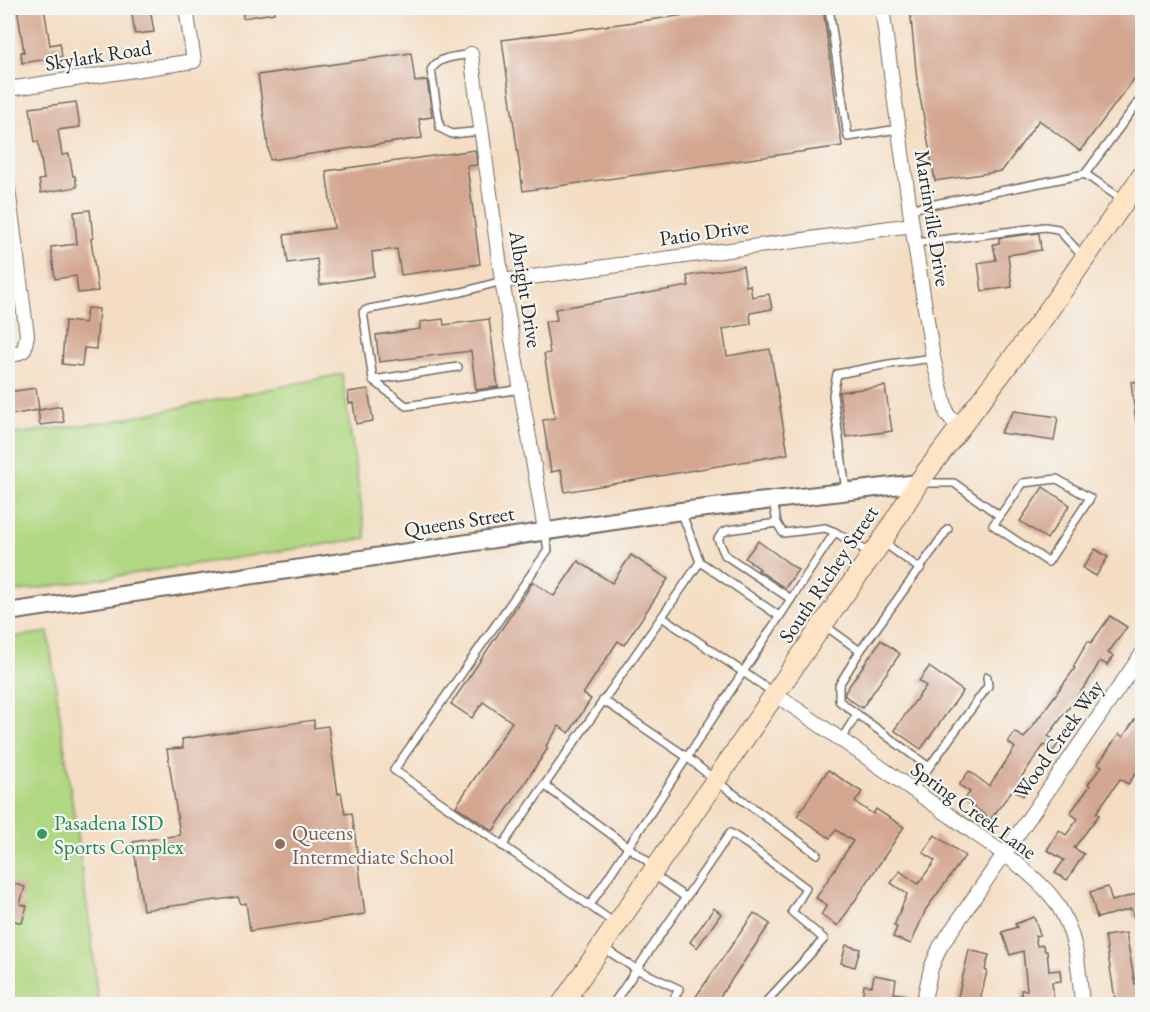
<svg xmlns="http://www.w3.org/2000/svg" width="1150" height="1012" viewBox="0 0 1150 1012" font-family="'EB Garamond',serif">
  <rect width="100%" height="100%" fill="#f6f6f2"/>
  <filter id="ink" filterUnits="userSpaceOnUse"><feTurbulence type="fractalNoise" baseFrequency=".0167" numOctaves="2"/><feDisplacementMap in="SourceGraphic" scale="12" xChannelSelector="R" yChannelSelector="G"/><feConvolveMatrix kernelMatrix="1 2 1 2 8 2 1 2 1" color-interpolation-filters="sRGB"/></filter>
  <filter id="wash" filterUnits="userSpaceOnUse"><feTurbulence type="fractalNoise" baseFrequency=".008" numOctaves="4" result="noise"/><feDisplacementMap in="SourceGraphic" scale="24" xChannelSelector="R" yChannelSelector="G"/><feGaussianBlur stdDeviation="1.35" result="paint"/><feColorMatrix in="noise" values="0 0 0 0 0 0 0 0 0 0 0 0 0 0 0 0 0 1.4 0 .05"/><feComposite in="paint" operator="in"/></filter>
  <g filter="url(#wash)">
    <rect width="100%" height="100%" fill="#f4ddc2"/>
    <g fill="#b0d781" stroke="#6e8156" stroke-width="1.5">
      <path d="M342,374L366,538L8,593V435L114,421Z"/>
      <path d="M48,632L92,941L98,1004H8V638Z"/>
    </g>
    <g id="blocks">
      <g fill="#d3a690">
        <path d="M17,8H44L50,45L60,43L62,57L22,63L21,52H24Z"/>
        <path d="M131,8H150L154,32L135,34Z"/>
        <path d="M242,8H274V13L243,18Z"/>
        <path d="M737,8H823L842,146L523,191L502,40Z"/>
        <path d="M910,8H1143V67L1080,151L1039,120L1002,171L935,181L917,80Z"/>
        <path d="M411,53L415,82L427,80L429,94L432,117L419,119L422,138L270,160L258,75Z"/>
        <path d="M76,102L80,127L58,130L62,155L69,154L73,176H75L77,187L41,193L39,180L44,179L38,141L35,142L30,108Z"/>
        <path d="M475,150L477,165L467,166L480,264L401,275L397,249L372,252L374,276L320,285L317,259L288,263L284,235L334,228L326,171Z"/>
        <path d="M90,210L93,238L91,239L98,291L78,293L76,276L55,279L51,247L77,244L74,212Z"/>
        <path d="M1039,233L1041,250L1008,255L1012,287L982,291L978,263L996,260L993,244L999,243V238Z"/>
        <path d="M743,266L746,286L750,285L752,297L769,294L772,309L750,313L751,324L723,329L727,356L770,349L788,454L565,492L561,470L551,472L543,420L555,418L544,354L550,353L545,322L557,320L555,309L689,286L687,276Z"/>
        <path d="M87,308L99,309L96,349L84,348L82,366L62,364L65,321L85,323Z"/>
        <path d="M443,319L444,325L489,319L498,387L476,390L471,351L379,362L376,335L420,329V322Z"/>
        <path d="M1143,381V422H1136L1131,382Z"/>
        <path d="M885,386L892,431L846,437L839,392Z"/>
        <path d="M36,388L39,410L61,406L64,422L40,425L38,410L10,415L8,392Z"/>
        <path d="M368,389L373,421L356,424L353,403H349L348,392Z"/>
        <path d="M1014,411L1058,417L1054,441L1000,433Z"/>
        <path d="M1043,487L1070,505L1047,539L1020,521Z"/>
        <path d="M758,541L798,570L785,588L758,570L760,569L745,558Z"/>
        <path d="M1095,549L1108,557L1096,576L1083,568Z"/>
        <path d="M631,555L668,579L624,645L618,641L583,694L591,699L569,733L559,726L546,746L548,748L493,831L456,806L512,722L483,702L472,718L451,704L533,582L554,596L578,561L612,583Z"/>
        <path d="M1110,616L1127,627L1108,653L1113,656L1107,665L1100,661L1088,682L1048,736L1059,743L1053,751L1044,745L1022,776L1032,783L1023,796L1013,789L991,819L964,800L970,792L959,785L969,771L989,786L1015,748L1008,742L1015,732L1024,738L1075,668L1073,667L1088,641L1091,643Z"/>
        <path d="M881,640L900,654L862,708L845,696V692Z"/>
        <path d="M929,667L963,691L921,749L894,730L926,686L919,681Z"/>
        <path d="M1143,708V763L1128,784L1120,779L1096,813L1099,815L1074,848L1084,854L1067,880L1055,873L1064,860L1047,850L1059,830L1066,835L1078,819L1070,813L1090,786L1088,784L1102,766L1098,764L1119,734L1123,737Z"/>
        <path d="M314,720V728L328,726L338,794L341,793L345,814L352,813L365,914L250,931L246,903L241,904L238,897L143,910L133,842L180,835L167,749L183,748L182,739Z"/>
        <path d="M828,770L862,792L855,802L873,814L876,809L904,827L838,926L821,915L827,905L816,898L853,841L836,830L830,838L797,816Z"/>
        <path d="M935,835L965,856L926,909L911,944L893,937L897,927L894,926L907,894L891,883L900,871L918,884L935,861L923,852Z"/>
        <path d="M8,882L25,887L20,904L27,906L22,923L8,919Z"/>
        <path d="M1108,887L1112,901L1143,892V916L1134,918L1131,909L1097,918L1090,892Z"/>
        <path d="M714,908L721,914L697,948L690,942Z"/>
        <path d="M754,913L770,924L714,1005H690Z"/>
        <path d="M1034,917L1040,935L1035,936L1037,946L1043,945L1045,951H1047L1049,971L1060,970L1061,981L1052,982L1054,999L1048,1000L1049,1005L1022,1004L1021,990H1027L1023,951L1010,955L1002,932L1017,927L1015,924Z"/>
        <path d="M1126,933L1135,984L1143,983V993L1136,994L1137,1005H1116L1108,955L1105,936Z"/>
        <path d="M846,945L860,949L855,967L841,963Z"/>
        <path d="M969,950L989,955L985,970L987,971L979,1005H956Z"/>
        <path d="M874,975L896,979L894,993L907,995L905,1005L862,1000L864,985L872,986Z"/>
      </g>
    </g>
  </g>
  <g filter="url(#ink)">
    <use href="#blocks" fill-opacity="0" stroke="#716960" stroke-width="1.5"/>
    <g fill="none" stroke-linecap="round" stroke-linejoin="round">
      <g stroke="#716960" stroke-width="10">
        <g id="service">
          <path d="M829,8L848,137L898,129"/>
          <path d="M471,54C456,57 439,56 431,70L440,128L452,134L482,131"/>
          <path d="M1085,174L1142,97"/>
          <path d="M910,209L1085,174L1123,200"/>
          <path d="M915,243L1045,227L1058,229L1083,257"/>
          <path d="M502,281L462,292L369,309L363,312L373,380L406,406L522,389"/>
          <path d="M373,380L458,367"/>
          <path d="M922,483H954L1000,516L1023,483L1057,479L1090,498L1048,562L993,525L1000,516"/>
          <path d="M846,491L833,395L837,374L889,364L933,358"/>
          <path d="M773,500L777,523L783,533L825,528L835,532L870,553"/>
          <path d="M777,523L728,530L722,533L718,539L725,555L791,599"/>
          <path d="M948,529L860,651L839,685V701L929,767L988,686L987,677"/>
          <path d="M545,533L548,550L394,770L616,924"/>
          <path d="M883,542L920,569"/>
          <path d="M700,562L779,616"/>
          <path d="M662,617L774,693"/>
          <path d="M824,625L860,651"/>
          <path d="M603,700L687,757L716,781L817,854"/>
          <path d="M841,740L857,714"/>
          <path d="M544,785L654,866"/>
          <path d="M913,790L929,767"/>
          <path d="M502,846L700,562L681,511"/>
          <path d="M654,875L685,897"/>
          <path d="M590,905L835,532"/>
          <path d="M602,947L636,969L679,989L671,1004"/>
          <path d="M572,994L586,1004"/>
          <path d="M613,1004L730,833L747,844L806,888L792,912L824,939L764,1004"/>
        </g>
      </g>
      <g stroke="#716960" stroke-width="16">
        <g id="minor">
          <path d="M882,8L912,225L933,358L947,414L960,429"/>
          <path d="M471,54L502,281L545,530"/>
          <path d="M8,89L194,61L186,8"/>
          <path d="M8,189L27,335L24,350L16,354L8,355"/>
          <path d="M502,281L912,225"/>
          <path d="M776,695C835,735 893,776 952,817C983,840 1036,872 1057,904C1077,935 1079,969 1082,1004"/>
          <path d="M923,1004L931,968L940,947L1142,654"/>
        </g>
      </g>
      <g stroke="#716960" stroke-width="20">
        <path id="tertiary" d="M8,612L681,511L918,483"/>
      </g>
      <g stroke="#716960" stroke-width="22">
        <path id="secondary" d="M562,1004L823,624L882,541L918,483L1041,321L1142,176"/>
      </g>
      <use href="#service" stroke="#fff" stroke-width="7"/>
      <use href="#minor" stroke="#fff" stroke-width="14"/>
      <use href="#tertiary" stroke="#fff" stroke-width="16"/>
      <use href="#secondary" stroke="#fee4c5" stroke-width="20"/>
    </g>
  </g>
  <circle fill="#2e9e5b" stroke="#f6f6f2" stroke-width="2" cx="42" cy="834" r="6"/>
  <circle fill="#8d6e63" stroke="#f6f6f2" stroke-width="2" cx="280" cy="844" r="6"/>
  <g text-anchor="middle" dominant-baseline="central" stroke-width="4.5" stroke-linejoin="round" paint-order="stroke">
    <g font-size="21" fill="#2b2b2b" stroke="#f6f6f2">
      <text transform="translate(98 55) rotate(-9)">Skylark Road</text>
      <text transform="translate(933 218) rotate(81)">Martinville Drive</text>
      <text transform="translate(704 232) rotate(-8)">Patio Drive</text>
      <text transform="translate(526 289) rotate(81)">Albright Drive</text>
      <text transform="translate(459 521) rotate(-9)">Queens Street</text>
      <text transform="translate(828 574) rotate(-56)">South Richey Street</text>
      <text transform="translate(1058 739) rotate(-55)">Wood Creek Way</text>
      <text transform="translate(974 810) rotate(36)">Spring Creek Lane</text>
    </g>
    <g font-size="21" fill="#27864d" stroke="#f6f6f2" text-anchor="start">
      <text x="54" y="822">Pasadena ISD<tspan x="54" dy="24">Sports Complex</tspan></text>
    </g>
    <g font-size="21" fill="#785e54" stroke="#f6f6f2" text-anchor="start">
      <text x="292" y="832">Queens<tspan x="292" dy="24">Intermediate School</tspan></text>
    </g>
  </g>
  <rect width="1150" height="1012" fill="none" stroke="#f6f6f2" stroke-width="30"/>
</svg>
